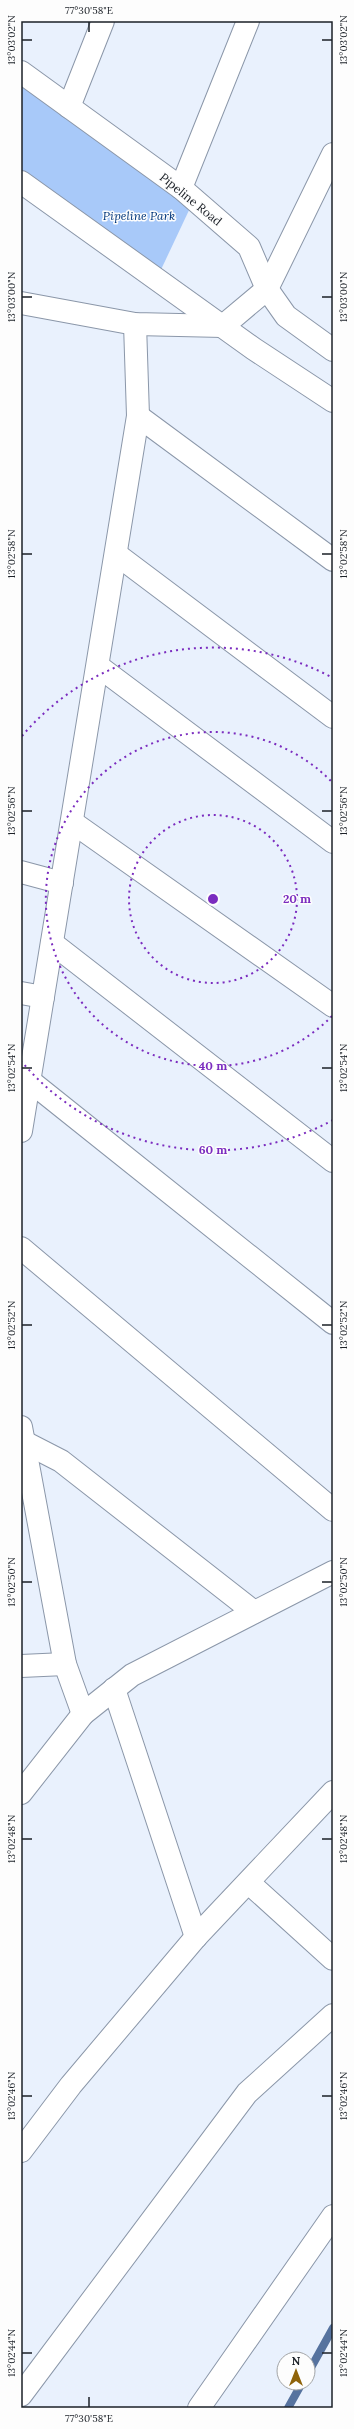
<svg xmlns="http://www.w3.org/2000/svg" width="354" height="2429" viewBox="0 0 354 2429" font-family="Lora,serif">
  <rect width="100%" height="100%" fill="#e9f1fd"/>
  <path fill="#a8c9f9" d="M21,82L191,206L158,276L21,175Z"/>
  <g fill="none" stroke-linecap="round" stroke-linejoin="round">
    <g stroke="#56739f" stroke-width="8">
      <path d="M308,2373L333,2328"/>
      <path d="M288,2408L302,2383"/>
    </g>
    <g stroke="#8b97a9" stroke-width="24">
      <g id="minor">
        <path d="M69,107L103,21"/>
        <path d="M181,188L248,21"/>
        <path d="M138,416L333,560"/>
        <path d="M116,554L333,717"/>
        <path d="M98,666L333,842"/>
        <path d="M72,822L333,1006"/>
        <path d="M21,872L62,883"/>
        <path d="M52,943L333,1161"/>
        <path d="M21,993L43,997"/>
        <path d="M30,1081L333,1323"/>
        <path d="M21,1131L138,416L135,324"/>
        <path d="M21,1248L333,1510"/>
        <path d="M21,1427L65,1664L83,1714L132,1675L333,1572"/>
        <path d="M24,1442L61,1461L254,1612"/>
        <path d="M21,1666L65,1664"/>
        <path d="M114,1689L196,1937"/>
        <path d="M21,1793L83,1714"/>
        <path d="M249,1883L333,1959"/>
        <path d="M21,2151L71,2085L196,1937L333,1792"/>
        <path d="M21,2395L247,2093L333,2015"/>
        <path d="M199,2408L333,2216"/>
      </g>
    </g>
    <g stroke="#8b97a9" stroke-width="24">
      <path id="tertiary" d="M21,303L135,324L223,326L267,289L333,154"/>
    </g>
    <g stroke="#8b97a9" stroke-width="24">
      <g id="secondary">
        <path d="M21,72L181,188L249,247L267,289L286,316L333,350"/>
        <path d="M21,182L254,349L333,401"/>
      </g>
    </g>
    <use href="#minor" stroke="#fff" stroke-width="22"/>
    <use href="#tertiary" stroke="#fff" stroke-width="22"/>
    <use href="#secondary" stroke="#fff" stroke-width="22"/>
  </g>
  <path fill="none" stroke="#1b2027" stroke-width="1.5" d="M89,22V32M22,40H32M322,40H332M22,297H32M322,297H332M22,554H32M322,554H332M22,811H32M322,811H332M22,1068H32M322,1068H332M22,1325H32M322,1325H332M22,1582H32M322,1582H332M22,1839H32M322,1839H332M22,2096H32M322,2096H332M22,2353H32M322,2353H332M89,2397V2407"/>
  <g fill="none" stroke="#7b2cbf" stroke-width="2" stroke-dasharray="2 4">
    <circle cx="213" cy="899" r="84"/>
    <path d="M332 1016A167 167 0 1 1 332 782"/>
    <path d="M333 1120A251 251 0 0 1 22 1062M22 736A251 251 0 0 1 333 678"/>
  </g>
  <g text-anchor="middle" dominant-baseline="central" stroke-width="3" stroke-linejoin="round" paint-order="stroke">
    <g font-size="12" fill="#1b2027" stroke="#fdfdfd">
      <text transform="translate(191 199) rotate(39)">Pipeline Road</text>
    </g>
    <g font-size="12" font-style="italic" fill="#00367b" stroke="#fdfdfd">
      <text x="139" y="215">Pipeline Park</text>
    </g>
  </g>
  <circle cx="213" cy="899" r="6" fill="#7b2cbf" stroke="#fdfdfd" stroke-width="2"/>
  <g font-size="12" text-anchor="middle" font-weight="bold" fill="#7b2cbf" stroke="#fdfdfd" stroke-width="3" stroke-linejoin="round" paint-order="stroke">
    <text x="297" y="903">20 m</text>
    <text x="213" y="1070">40 m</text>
    <text x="213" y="1154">60 m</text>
  </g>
  <rect width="354" height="2429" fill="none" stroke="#fdfdfd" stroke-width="44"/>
  <g transform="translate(296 2371)"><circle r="19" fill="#fdfdfd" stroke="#a3a5a7"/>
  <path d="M0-3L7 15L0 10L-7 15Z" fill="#8f630a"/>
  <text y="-6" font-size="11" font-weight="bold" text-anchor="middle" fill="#1b2027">N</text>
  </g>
  <rect x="22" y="22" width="310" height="2385" fill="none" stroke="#1b2027" stroke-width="1.5"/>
  <g font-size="10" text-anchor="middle" fill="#1b2027">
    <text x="89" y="14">77°30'58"E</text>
    <text transform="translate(11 40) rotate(-90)" y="4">13°03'02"N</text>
    <text transform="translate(343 40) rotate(-90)" y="4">13°03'02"N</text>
    <text transform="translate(11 297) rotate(-90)" y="4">13°03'00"N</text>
    <text transform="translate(343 297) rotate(-90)" y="4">13°03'00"N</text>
    <text transform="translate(11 554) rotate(-90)" y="4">13°02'58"N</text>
    <text transform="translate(343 554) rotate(-90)" y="4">13°02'58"N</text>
    <text transform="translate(11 811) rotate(-90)" y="4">13°02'56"N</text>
    <text transform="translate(343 811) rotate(-90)" y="4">13°02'56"N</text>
    <text transform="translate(11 1068) rotate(-90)" y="4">13°02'54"N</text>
    <text transform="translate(343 1068) rotate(-90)" y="4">13°02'54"N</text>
    <text transform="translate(11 1325) rotate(-90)" y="4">13°02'52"N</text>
    <text transform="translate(343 1325) rotate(-90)" y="4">13°02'52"N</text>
    <text transform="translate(11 1582) rotate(-90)" y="4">13°02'50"N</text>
    <text transform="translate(343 1582) rotate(-90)" y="4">13°02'50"N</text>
    <text transform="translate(11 1839) rotate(-90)" y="4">13°02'48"N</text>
    <text transform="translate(343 1839) rotate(-90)" y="4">13°02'48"N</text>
    <text transform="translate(11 2096) rotate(-90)" y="4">13°02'46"N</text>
    <text transform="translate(343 2096) rotate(-90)" y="4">13°02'46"N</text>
    <text transform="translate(11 2353) rotate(-90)" y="4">13°02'44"N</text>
    <text transform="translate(343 2353) rotate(-90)" y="4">13°02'44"N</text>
    <text x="89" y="2422">77°30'58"E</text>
  </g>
</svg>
